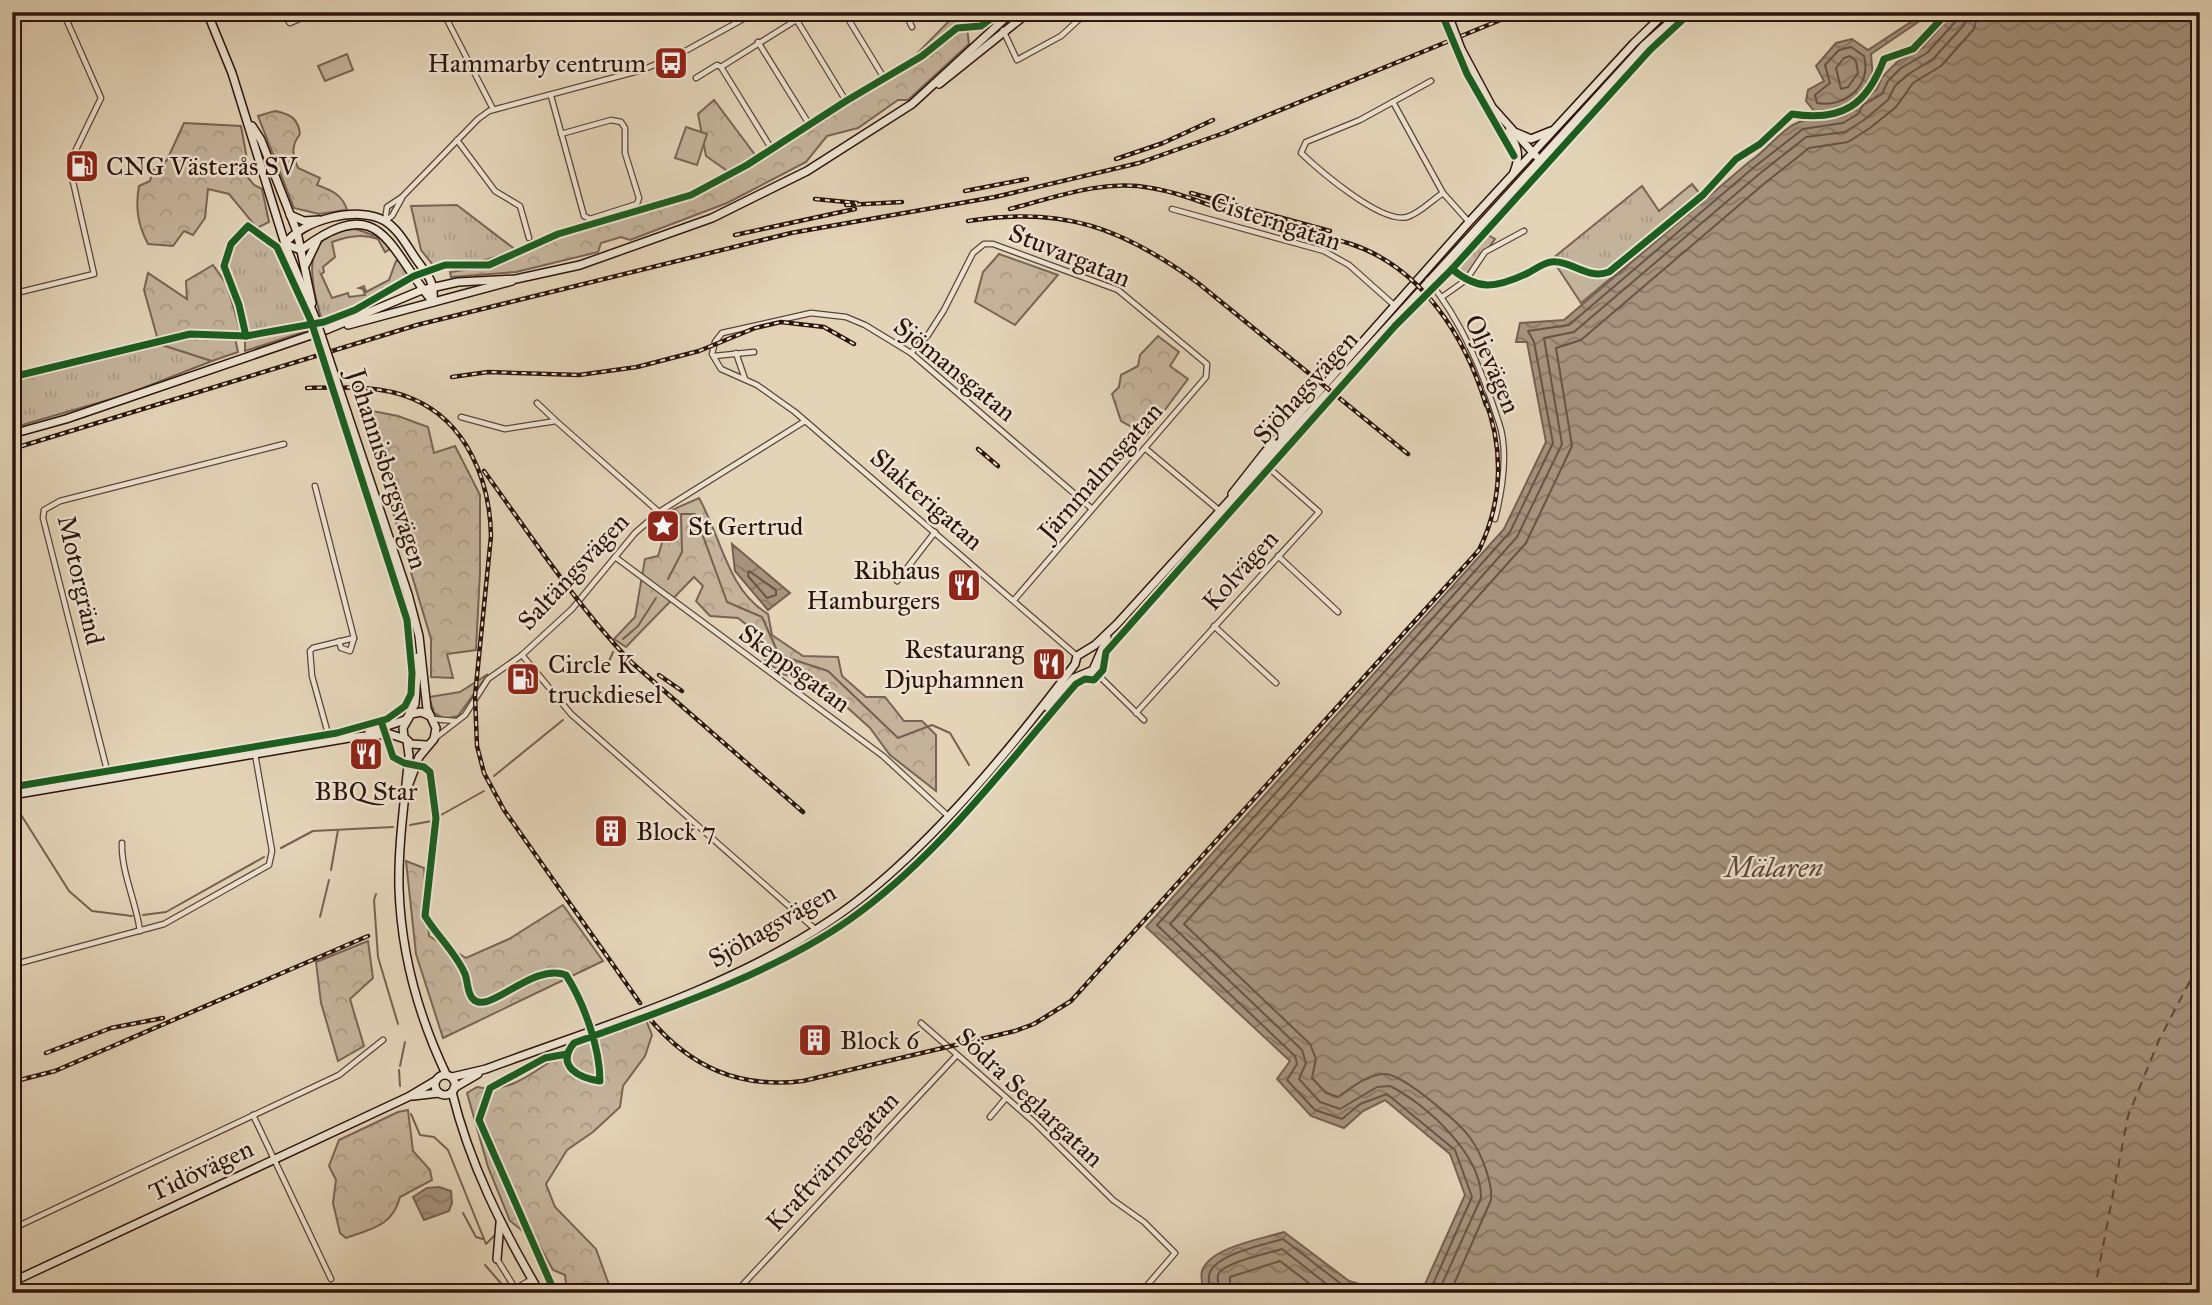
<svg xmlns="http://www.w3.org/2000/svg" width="2212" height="1305" viewBox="0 0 2212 1305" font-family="'IM FELL Great Primer',serif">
  <defs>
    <pattern id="grass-tufts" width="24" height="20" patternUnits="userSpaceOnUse" patternTransform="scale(1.75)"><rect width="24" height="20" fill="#c4b39b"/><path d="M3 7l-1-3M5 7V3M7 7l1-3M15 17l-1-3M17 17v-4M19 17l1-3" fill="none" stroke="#a99984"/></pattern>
    <pattern id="forest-crowns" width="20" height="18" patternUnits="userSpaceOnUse" patternTransform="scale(1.75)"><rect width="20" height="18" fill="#c4b39b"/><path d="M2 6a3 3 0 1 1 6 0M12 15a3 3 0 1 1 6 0" fill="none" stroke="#a99984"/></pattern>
    <pattern id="water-waves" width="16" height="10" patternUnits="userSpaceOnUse" patternTransform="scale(1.75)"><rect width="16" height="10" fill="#a5937e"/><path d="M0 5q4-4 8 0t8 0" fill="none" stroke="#877766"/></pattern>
  </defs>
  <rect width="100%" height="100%" fill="#e3d4b8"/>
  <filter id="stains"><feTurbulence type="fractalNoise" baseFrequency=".00286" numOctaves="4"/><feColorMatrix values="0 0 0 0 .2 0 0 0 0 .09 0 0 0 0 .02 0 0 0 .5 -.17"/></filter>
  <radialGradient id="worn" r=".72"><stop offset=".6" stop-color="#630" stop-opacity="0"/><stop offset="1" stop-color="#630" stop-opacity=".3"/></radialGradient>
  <g fill="url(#grass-tufts)" stroke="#786454" stroke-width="2">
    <path d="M1692,184L1705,200L1581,303L1552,259L1642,186L1659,211Z"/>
    <path d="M457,205L517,251L478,262L433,265L421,250L411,206Z"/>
    <path d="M248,229L276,252L309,324L247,333C241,290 207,264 248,229Z"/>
    <path d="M356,229L381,238L390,249L385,252L378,239C362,233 347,236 332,242L335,257L323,267L324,272L321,274L332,298L348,293L349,297L365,295L363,289L359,288L364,286L366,292L389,280L396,261L399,260L409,276L368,302L322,321C310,282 298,231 356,229Z"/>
    <path d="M1483,232L1495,239L1466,280L1452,268Z"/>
    <path d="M376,301V304L347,318L245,351V337L311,327Z"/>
    <path d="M159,344L212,361L125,395L12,428V381Z"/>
    <path d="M488,674L458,716L445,719L434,713L429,697L460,692Z"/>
  </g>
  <g fill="url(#forest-crowns)" stroke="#786454" stroke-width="2">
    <path d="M958,12H965L969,44L908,100H898L858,128L827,136L806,162L727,203L630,240L621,237L601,243L598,252L516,272L451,277L450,272L492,266L556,236L710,189L733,175L706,156L698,114L714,100L759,160L896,75Z"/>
    <path d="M275,111C290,114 298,118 300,134C291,146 292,154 298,168L320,178L317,185C331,190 343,195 347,210L319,214L294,208L258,116Z"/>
    <path d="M184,123L241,126L247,159L244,173L254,185L262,189L269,222L257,228L229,194L208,189L205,218L193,235L184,231L173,246L148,244C138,225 135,208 139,186L150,181L153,170L167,160Z"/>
    <path d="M999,254L1058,275L1015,325L975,302L983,272Z"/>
    <path d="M213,265L227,285L240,330L235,338L238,352L212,361L159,344L144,290L148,273L187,299L186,281Z"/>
    <path d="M1158,336L1179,352L1170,366L1188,379L1146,435L1121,421L1112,394L1119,387L1121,375L1138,366L1140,355Z"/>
    <path d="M362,409L398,416L428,427L434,453L455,446L480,495V572L476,650L447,654L453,678L431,677V639Z"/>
    <path d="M699,498C722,539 727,589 768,614L772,635L803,656L838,657L842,676L866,697H885L904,721H922L936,735V791L890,755L870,728L839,700L804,679L782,674L762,657L757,633L738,618L710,616L696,601L703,586L694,577L626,647L614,639L635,617L645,559L658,556L672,510Z"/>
    <path d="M406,861L424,868L429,936L466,958L509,939L563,905L603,961L443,1038L416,954Z"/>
    <path d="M368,941L373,978L350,999L364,1046L338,1061L321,1003L316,962Z"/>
    <path d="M646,1020L652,1035L645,1056L623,1086L620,1107L593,1132L567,1150L546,1184L555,1207L596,1249L612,1293H567L565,1275L553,1270L538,1243L510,1221L488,1167L467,1093L477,1087C515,1096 543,1062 574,1047C596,1036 622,1029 646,1020Z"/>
    <path d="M408,1110L413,1151L430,1170L432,1180L400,1197C393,1226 371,1229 346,1238L340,1233L333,1203L336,1180L329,1166L339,1140L398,1112Z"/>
  </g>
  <g fill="#c4b39b" stroke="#786454" stroke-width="2">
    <path d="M347,54L353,70L325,81L318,66Z"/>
    <path d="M686,127L707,134L697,165L675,158Z"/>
  </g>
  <g fill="url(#water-waves)" stroke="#756050" stroke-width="2">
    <path d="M1926,12H1933L1871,54L1873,79L1862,95L1865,98L1877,89L1882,77L1897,62L1922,48L1954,12H2200V1293H1421L1465,1195L1450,1154L1385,1100L1363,1111L1344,1128L1311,1116L1277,1079L1290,1061L1146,927L1504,529L1546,442L1527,342H1516L1520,323L1564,320L1749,162C1767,151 1782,127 1802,121C1823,115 1834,123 1855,107L1852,103L1837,110L1814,111L1806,101L1808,90L1824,81L1816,66L1836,43L1852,39L1868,50Z"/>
    <path d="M732,544L790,593L768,610L735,571Z"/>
    <path d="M439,1187L451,1191L452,1203L449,1211L424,1220L413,1197L427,1188Z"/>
    <path d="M1284,1232L1349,1281L1390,1293H1204C1203,1286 1200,1277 1202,1271C1210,1247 1262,1239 1284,1232Z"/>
  </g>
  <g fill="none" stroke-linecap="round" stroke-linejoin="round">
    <g stroke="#685445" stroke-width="2">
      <path d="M1851,47L1864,56C1872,85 1846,108 1817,103L1815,95L1830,83L1825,65L1839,50Z"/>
      <path d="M1850,56L1856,61L1858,73L1848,87L1841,89L1836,68L1844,58Z"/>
      <path d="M749,571L776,590V595L767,598L748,576Z"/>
      <path d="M1211,1293C1210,1288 1208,1281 1209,1276C1211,1255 1266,1244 1283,1239L1345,1287L1364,1293"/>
      <path d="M1219,1293C1219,1288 1217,1280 1218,1275C1221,1263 1270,1253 1282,1249L1338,1293"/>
      <path d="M1230,1293V1277L1280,1261L1322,1293"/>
      <path d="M1429,1293L1472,1197L1455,1150L1387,1094L1360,1104L1342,1119L1315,1110L1287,1080L1297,1064L1295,1056L1157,925L1510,532L1553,443L1534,342L1528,331L1569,325L1753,168L1803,129L1843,123L1858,114L1863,105L1882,94L1888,81L1901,68L1927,53L1957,20L1959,12"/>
      <path d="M1438,1293L1481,1198C1482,1155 1426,1104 1390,1086L1377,1087L1340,1109L1320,1102L1299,1079L1306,1063L1302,1050L1170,924L1517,537L1562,444L1544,338L1574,332L1758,175L1806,137L1845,132L1864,120L1888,100L1895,86L1907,75L1933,59L1964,25L1968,12"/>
      <path d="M1450,1293L1491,1200C1493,1183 1481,1153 1471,1139C1460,1123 1405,1076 1386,1074C1369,1073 1351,1088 1338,1097L1326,1093L1312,1078L1316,1059L1310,1044L1184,924L1526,543L1572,446L1556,348L1581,340L1765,183L1809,148L1848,142L1870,128L1896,107L1913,83L1941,66L1974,29L1978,12"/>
    </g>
    <g stroke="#756050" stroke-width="2">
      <path d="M668,579L682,552L681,514H695L727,602L762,617L779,655L828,671L898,738L932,725L950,733L969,765"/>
      <path d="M623,639L638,626L656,598"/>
      <path d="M608,664L613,652"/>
      <path d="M494,776L563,720"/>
      <path d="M18,810L69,891L92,911L132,916"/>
      <path d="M441,815L484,791"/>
      <path d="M410,825L432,821"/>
      <path d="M281,848L313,831L393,827"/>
      <path d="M331,870L338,830"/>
      <path d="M376,894L374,900L378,957L398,1024"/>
      <path d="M143,915L166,912L264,857"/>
      <path d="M320,917L329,880"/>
      <path d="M400,1066L405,1042"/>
      <path d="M399,1070L400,1086"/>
      <path d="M411,1114L420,1135L434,1137L448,1150L486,1244L495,1235"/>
      <path d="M463,1213L476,1237L483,1239"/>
      <path d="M485,1265L505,1288"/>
    </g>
    <path stroke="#5c473a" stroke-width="2" stroke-dasharray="9 7" stroke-linecap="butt" d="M2094,1293L2128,1116L2159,1040L2200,962"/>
    <g stroke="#5a4437" stroke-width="7">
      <g id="street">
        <path d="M281,12L290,23L315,12"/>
        <path d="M443,12L493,109"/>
        <path d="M905,12L912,27"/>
        <path d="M988,12L991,20L999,23"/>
        <path d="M998,12L999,23"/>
        <path d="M796,19L846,101L884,78L844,12"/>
        <path d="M67,21L86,12"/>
        <path d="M1003,30L1017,60L1061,36L1087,12"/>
        <path d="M721,67L771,148L809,124L758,42"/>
        <path d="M696,78L717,65L721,67L809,12"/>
        <path d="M1431,81L1360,120L1306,142L1301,153C1319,170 1381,224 1407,217C1419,214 1432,200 1443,193"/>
        <path d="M551,96L584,216L590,219L637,204L639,198L625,153V128L621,122L611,120L561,134"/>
        <path d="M1393,102L1443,193L1469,222"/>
        <path d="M457,140L495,191L520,206L529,238"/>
        <path d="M1172,209L1324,251L1349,265L1394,305"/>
        <path d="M385,221L387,207L402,197L478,119L489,111L642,70L678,55L756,12"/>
        <path d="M385,221L392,216L402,198"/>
        <path d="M1428,280C1462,321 1483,373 1499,423C1509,452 1502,491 1495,519"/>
        <path d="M12,294L94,274L69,164L101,98L63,12"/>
        <path d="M1442,297L1466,280L1485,252L1524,231"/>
        <path d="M736,353L745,379"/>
        <path d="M911,353L928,335L944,310L973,253L984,244H993L1118,290L1207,364L1206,377L1014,600"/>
        <path d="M714,356L754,352"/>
        <path d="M537,403L555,420"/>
        <path d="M461,417L505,429L556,421L659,512"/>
        <path d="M1146,449L1220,511"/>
        <path d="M315,486L354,638L313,648L310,651L312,676L330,741"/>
        <path d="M1278,556L1338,612"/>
        <path d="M615,557L883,756L947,815"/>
        <path d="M897,581L935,532"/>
        <path d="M1214,626L1276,683"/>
        <path d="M339,641L341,648L350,651L354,638"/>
        <path d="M522,655L571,714L815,929"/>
        <path d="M1077,656L795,412L757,385L721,369L712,354L715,342L722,333L811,313L846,317L865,325L911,353L1091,508"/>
        <path d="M1093,670L1144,720"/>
        <path d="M1136,713L1319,512L1262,462"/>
        <path d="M432,719L456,721"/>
        <path d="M434,739L465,715L488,679L522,655L572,609L635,533L659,512L805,421"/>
        <path d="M109,778L43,518L44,510L60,501L284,444"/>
        <path d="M122,843C121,872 136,901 140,931"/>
        <path d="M12,965L164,924L269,865L272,851L255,754"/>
        <path d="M921,1023L1034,1122L1113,1200L1144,1222L1175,1253L1144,1289"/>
        <path d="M253,1115L331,1279"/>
        <path d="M990,1117L1006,1098"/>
        <path d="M12,1229L339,1075L383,1040"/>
        <path d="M497,1259L518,1293"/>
        <path d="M515,1289L532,1279"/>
        <path d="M735,1293L957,1055"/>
      </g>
    </g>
    <g stroke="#2c140c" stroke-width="10">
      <g id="secondary">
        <path d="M207,12L232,73L285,244L316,320"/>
        <path d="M1461,49L1492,107L1536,156"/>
        <path d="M939,84L1029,12"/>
        <path d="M252,126L261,140L297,232L312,303"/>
        <path d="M1509,131C1517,147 1521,155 1514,172"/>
        <path d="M1517,133L1531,139L1551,131"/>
        <path d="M290,215L304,221L319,220"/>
        <path d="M285,244C302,220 358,205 385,221C399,230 407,246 416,259C428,276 435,281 433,302"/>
        <path d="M285,244L301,250C382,189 388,249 433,302"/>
        <path d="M306,264L317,241"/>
        <path d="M348,325L512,281"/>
        <path d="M347,412L408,594L419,636L427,709L436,728L434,739L419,757L407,789"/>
        <path d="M12,434L66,419L326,330L422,290L458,282L516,279L580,265L712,218L807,171L912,104L1012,12"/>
        <path d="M1232,494L1265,452L1469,222L1634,43L1666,12"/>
        <path d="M1047,707L1074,678L1093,670L1107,638"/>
        <path d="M407,718L415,704L418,657"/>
        <path d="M369,732L405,720"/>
        <path d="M407,741L409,755C405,799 398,844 399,888C401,952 419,1017 446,1074"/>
        <path d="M426,745L411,744L404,737L403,728L411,714L421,712L430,716"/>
        <path d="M12,795L355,737L390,734L405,739"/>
        <circle cx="445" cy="1085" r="10"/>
        <path d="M452,1077L486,1069C602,1026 727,990 831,920C918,862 1012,748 1075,664L1077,656L1095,645L1117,624L1644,45L1681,12"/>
        <path d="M454,1088L478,1074"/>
        <path d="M452,1092C469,1163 503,1230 540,1293"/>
        <path d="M413,1096L439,1093"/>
        <path d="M497,1259L500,1223"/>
        <path d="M12,1282L408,1097L435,1081"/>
      </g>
    </g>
    <use href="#street" stroke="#ede3d1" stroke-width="4.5"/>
    <use href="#secondary" stroke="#ede3d1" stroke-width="7"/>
    <g stroke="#2c140c" stroke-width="4.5">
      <g id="rail">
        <path d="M1116,159L1163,143L1213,120"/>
        <path d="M965,191L1027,179"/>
        <path d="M1191,193L1330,231"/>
        <path d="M815,199L857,203"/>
        <path d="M846,205L902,202"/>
        <path d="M1010,209C1056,197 1103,179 1151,188C1189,194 1225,213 1263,224C1292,232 1322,234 1351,244C1422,268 1465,336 1486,405"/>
        <path d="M968,221C1062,206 1121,227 1198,283L1408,454"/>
        <path d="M735,235L855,209"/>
        <path d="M452,377L488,372L579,375L637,367L699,351L755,328L781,322L824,327L854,344"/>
        <path d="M307,388C342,387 381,385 413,399C467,422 490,481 491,536L475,696L477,746L484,773L504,810L640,1003"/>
        <path d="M12,449L417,325L791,233L995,197L1139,163L1224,133L1520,12"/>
        <path d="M978,449L998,466"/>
        <path d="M484,471C531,536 575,603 630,661L803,812"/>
        <path d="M659,675L682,691"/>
        <path d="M649,1018C690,1067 739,1089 803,1081L1015,1031L1034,1024L1071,1001L1479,550C1503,501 1504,447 1484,397"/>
        <path d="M46,1053L111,1028L163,1018"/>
        <path d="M12,1082L55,1071L368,936"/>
      </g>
    </g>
    <use href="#rail" stroke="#ede3d1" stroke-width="2" stroke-dasharray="5" stroke-linecap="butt"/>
    <g stroke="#2c140c" stroke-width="10" stroke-linecap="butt">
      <g id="secondary-bridge">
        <path d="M1447,12L1461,49"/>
        <path d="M316,320L347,412"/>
      </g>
    </g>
    <use href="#secondary-bridge" stroke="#ede3d1" stroke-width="7"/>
    <g stroke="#ede3d1" stroke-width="11">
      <g id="cycleway">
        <path d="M1441,12L1467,74L1514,156"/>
        <path d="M1452,269C1478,291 1496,288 1526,274C1534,270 1543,263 1551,262C1572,260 1587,280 1609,272L1703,195L1736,159L1760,144L1792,114C1842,122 1867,105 1884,59L1913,49L1948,12"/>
        <path d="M12,377L190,334L246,336L324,322L355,310L414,276L445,265H489L558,234L691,195L747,165L846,101L922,56L957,28L981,26L1000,12"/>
        <path d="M381,721L393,757L404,763L424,767L430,772L436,818L425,916C437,936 456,953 465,974C468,982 467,993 473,999C489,1016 532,962 566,975C584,1003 600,1048 600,1081C579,1078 555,1066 574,1043C662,1011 772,974 849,920C938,857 1005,766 1076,684L1085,679L1094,680L1103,670L1106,652L1395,326L1452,269L1650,50L1691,12"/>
        <path d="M12,787L337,733L387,719L405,706L411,694L412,673L407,620L311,321L277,247L248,226L231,244L224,266L239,305L246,336"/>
        <path d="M555,1293L479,1120L490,1088L545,1058L567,1054"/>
      </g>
    </g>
    <use href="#cycleway" stroke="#1b5e20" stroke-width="7"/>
  </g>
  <defs>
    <g id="bus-square" transform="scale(1.75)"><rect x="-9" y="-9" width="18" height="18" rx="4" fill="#8f2418" stroke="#ede3d1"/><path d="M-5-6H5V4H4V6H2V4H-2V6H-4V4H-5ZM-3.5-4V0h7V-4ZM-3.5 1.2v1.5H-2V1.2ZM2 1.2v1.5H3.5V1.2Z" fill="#fff"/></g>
    <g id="fuel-square" transform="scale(1.75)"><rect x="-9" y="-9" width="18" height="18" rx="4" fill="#8f2418" stroke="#ede3d1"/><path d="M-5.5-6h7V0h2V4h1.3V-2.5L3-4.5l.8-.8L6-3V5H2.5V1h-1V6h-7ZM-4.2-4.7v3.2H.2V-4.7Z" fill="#fff"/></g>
    <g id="sight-square" transform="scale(1.75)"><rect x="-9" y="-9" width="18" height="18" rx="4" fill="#8f2418" stroke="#ede3d1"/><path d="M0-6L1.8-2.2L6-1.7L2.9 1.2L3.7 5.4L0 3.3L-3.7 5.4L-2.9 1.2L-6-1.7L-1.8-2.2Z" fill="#fff"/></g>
    <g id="restaurant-square" transform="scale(1.75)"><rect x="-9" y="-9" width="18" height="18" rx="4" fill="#8f2418" stroke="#ede3d1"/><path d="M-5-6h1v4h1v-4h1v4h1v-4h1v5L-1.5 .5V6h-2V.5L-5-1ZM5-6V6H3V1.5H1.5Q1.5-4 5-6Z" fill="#fff"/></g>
    <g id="building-square" transform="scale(1.75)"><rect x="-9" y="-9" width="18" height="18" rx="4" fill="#8f2418" stroke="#ede3d1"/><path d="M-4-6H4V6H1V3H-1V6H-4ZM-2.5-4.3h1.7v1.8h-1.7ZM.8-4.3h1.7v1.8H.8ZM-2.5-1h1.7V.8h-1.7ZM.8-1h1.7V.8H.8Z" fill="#fff"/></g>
  </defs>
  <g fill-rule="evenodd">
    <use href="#bus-square" x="671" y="63"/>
    <use href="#fuel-square" x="82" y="166"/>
    <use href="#sight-square" x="663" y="526"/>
    <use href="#restaurant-square" x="964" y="585"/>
    <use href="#restaurant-square" x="1049" y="664"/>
    <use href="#fuel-square" x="523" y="679"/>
    <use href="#restaurant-square" x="366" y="754"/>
    <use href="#building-square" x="611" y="831"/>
    <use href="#building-square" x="815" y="1040"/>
  </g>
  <g text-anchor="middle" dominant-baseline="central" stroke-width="5" stroke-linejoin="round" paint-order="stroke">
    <g font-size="26" fill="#2c140c" stroke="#ede3d1" text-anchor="start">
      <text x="646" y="63" text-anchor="end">Hammarby centrum</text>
      <text x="106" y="166">CNG Västerås SV</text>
      <text x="688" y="526">St Gertrud</text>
      <text x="940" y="570" text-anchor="end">Ribhaus<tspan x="940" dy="30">Hamburgers</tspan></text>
      <text x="1024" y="649" text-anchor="end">Restaurang<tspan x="1024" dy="30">Djuphamnen</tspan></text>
      <text x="548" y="664">Circle K<tspan x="548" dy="30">truckdiesel</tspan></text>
      <text x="366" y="791" text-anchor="middle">BBQ Star</text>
      <text x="636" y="831">Block 7</text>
      <text x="840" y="1040">Block 6</text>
    </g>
    <g font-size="26" fill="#2c140c" stroke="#ede3d1">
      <text transform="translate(1276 221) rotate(18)">Cisterngatan</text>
      <text transform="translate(1070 255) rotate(22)">Stuvargatan</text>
      <text transform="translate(1493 364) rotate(67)">Oljevägen</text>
      <text transform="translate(955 369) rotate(39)">Sjömansgatan</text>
      <text transform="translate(1305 387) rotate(-48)">Sjöhagsvägen</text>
      <text transform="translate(388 469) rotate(72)">Johannisbergsvägen</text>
      <text transform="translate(1100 471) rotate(-49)">Järnmalmsgatan</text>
      <text transform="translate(927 499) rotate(41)">Slakterigatan</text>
      <text transform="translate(1240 570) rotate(-48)">Kolvägen</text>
      <text transform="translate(573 571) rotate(-47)">Saltängsvägen</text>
      <text transform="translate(81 580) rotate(77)">Motorgränd</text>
      <text transform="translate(795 668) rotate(36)">Skeppsgatan</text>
      <text transform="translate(772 925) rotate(-30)">Sjöhagsvägen</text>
      <text transform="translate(1030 1097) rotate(43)">Södra Seglargatan</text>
      <text transform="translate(832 1161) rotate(-47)">Kraftvärmegatan</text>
      <text transform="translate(201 1170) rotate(-25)">Tidövägen</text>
    </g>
    <g font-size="28" font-style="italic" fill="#5c473a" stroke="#ede3d1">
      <text x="1774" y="867">Mälaren</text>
    </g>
  </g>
  <rect width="2212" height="1305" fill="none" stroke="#e3d4b8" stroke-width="42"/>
  <rect x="14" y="14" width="2184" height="1277" fill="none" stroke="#2c140c" stroke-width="3.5"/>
  <rect x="21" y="21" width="2170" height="1263" fill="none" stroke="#2c140c" stroke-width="2"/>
  <rect width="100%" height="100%" filter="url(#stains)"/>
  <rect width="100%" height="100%" fill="url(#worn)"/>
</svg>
